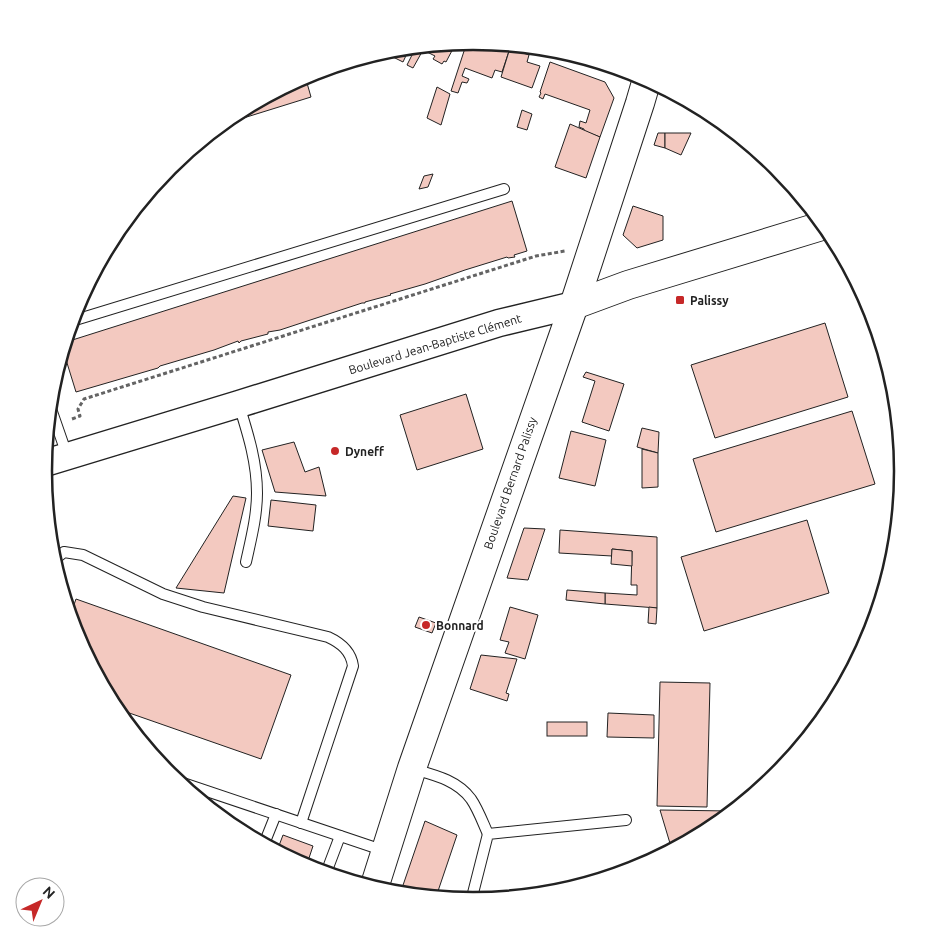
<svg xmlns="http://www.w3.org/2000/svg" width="947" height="942" viewBox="0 0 947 942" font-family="Ubuntu,sans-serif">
  <rect width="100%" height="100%" fill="#fff"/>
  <g fill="#f3c9c0" stroke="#222">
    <path d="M474,41L496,43L510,48L502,72L495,70L492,78L465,68L462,76L469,79L467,83L462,82L458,93L451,91L467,42Z"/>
    <path d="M456,43L446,62L444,61L442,64L433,59L435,56L417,47Z"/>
    <path d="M410,47L403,62L383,52L390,49Z"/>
    <path d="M416,47L423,50L413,68L407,65Z"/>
    <path d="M510,48L529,55L527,62L540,66L532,88L501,77Z"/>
    <path d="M550,62L605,82L614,98L600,137L584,131V129L579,127L580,121L586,123L590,110L545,94L543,99L539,97L541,93L540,92Z"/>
    <path d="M305,76L311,97L221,125L235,114Z"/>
    <path d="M437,87L450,94L441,125L427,118Z"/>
    <path d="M522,110L532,114L527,130L517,127Z"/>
    <path d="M570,124L600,137L586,178L555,167Z"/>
    <path d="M658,133H665V148L654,145Z"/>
    <path d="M665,133H691L681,155L665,148Z"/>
    <path d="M433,174L428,187L419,189L424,176Z"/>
    <path d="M512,201L527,251L514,255L515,257L508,258L507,257L465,270L425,284L390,294L391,295L365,302V303H362L280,330L268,332V334L241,341L239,343L238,341L214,350L160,366L158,368L76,392L63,350L66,342Z"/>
    <path d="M633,206L663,216V240L637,248L623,235Z"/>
    <path d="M825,323L848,397L715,438L691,365Z"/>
    <path d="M586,372L624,384L609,431L582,422L595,381L583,377Z"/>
    <path d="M466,394L483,449L417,470L400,415Z"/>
    <path d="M852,411L875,484L716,532L693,459Z"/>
    <path d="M642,428L659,432L658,453L637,447Z"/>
    <path d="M571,431L606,440L595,486L559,478Z"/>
    <path d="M294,442L305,472L319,467L326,496L275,492L262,450Z"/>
    <path d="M642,449L658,453V487L642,488Z"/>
    <path d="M233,496L246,498L224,593L176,588Z"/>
    <path d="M271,500L316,505L313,531L268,526Z"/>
    <path d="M807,520L829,593L704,631L681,557Z"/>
    <path d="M524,528L545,529L528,580L507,578Z"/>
    <path d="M560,530L657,537V608L605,604V593L637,595V585H631L632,551L612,549V556L559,553Z"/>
    <path d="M612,549L632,551V566L611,564Z"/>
    <path d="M567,590L605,593V604L566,600Z"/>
    <path d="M76,599L291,675L261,759L115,708L76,635L70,616Z"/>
    <path d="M510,607L538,615L525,659L505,653L509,642L500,640Z"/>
    <path d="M649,607L657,608L656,624L648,623Z"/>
    <path d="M419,617L436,623L432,633L415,627Z"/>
    <path d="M481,655L517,659L506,693L509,694L507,701L470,689Z"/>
    <path d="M660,682L710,683L707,807L657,806Z"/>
    <path d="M608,713L654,715V738L607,737Z"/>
    <rect x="547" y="722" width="40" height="14"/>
    <path d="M660,810L731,811V813L712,828L672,850Z"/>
    <path d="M425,821L457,835L436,897L400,894Z"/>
    <path d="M283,835L313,846L306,867L277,851Z"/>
    <path d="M644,865L638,868L556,893Z"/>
  </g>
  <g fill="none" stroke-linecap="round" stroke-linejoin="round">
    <g stroke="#222" stroke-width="12">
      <g id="service">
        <path d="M72,321L504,189"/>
        <path d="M239,405C248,434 257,462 257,493C257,516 251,539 246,562"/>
        <path d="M50,406L67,455"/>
        <path d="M54,560L64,552L83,555L163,594L203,607L328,637C341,643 351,651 353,666L301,823"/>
        <path d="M413,769C434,775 457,780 471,799C478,809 483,823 488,834"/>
        <path d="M177,781L385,851"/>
        <path d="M264,844L276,814"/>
        <path d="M326,873L340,836"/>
        <path d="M471,901L488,834L626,820"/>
      </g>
    </g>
    <g stroke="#222" stroke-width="29">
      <path id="tertiary" d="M45,463L239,404L499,323L574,305"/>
    </g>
    <g stroke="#222" stroke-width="30">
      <g id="primary">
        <path d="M574,305L628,285L825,225"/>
        <path d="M374,888L412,768L574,305L640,103L647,79"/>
      </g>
    </g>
    <path stroke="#646464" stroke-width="3" stroke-dasharray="4 2.5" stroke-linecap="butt" d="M72,419L80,416L78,409L84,399L536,256L565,251"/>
    <use href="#service" stroke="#fff" stroke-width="10"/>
    <use href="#tertiary" stroke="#fff" stroke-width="26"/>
    <use href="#primary" stroke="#fff" stroke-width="28"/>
  </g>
  <g fill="#c62828" stroke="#fff" stroke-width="2">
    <rect x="675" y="295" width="10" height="10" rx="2.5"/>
    <circle cx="335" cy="451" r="5"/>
    <circle cx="426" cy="625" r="5"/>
  </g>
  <g text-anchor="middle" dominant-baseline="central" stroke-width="4" stroke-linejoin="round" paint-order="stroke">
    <g font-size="12" font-weight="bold" fill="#222" stroke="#fff" text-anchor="start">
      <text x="690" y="300">Palissy</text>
      <text x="345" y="451">Dyneff</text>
      <text x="436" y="625">Bonnard</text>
    </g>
    <g font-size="12" fill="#222" stroke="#fff">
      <text transform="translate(435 344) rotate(-17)">Boulevard Jean-Baptiste Clément</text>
      <text transform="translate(510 483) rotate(-71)">Boulevard Bernard Palissy</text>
    </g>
  </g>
  <path d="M0 0H947V942H0ZM52 471a421 421 0 1 1 842 0a421 421 0 1 1-842 0Z" fill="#fff" fill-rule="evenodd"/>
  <path fill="none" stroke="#222" stroke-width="2.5" d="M52 471a421 421 0 1 1 842 0a421 421 0 1 1-842 0Z"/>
  <g transform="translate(40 902) rotate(44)"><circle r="24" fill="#ffffff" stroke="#a7a7a7"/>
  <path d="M0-4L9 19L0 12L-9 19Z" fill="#c62828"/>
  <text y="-8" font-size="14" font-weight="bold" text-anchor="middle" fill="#222222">N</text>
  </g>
</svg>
